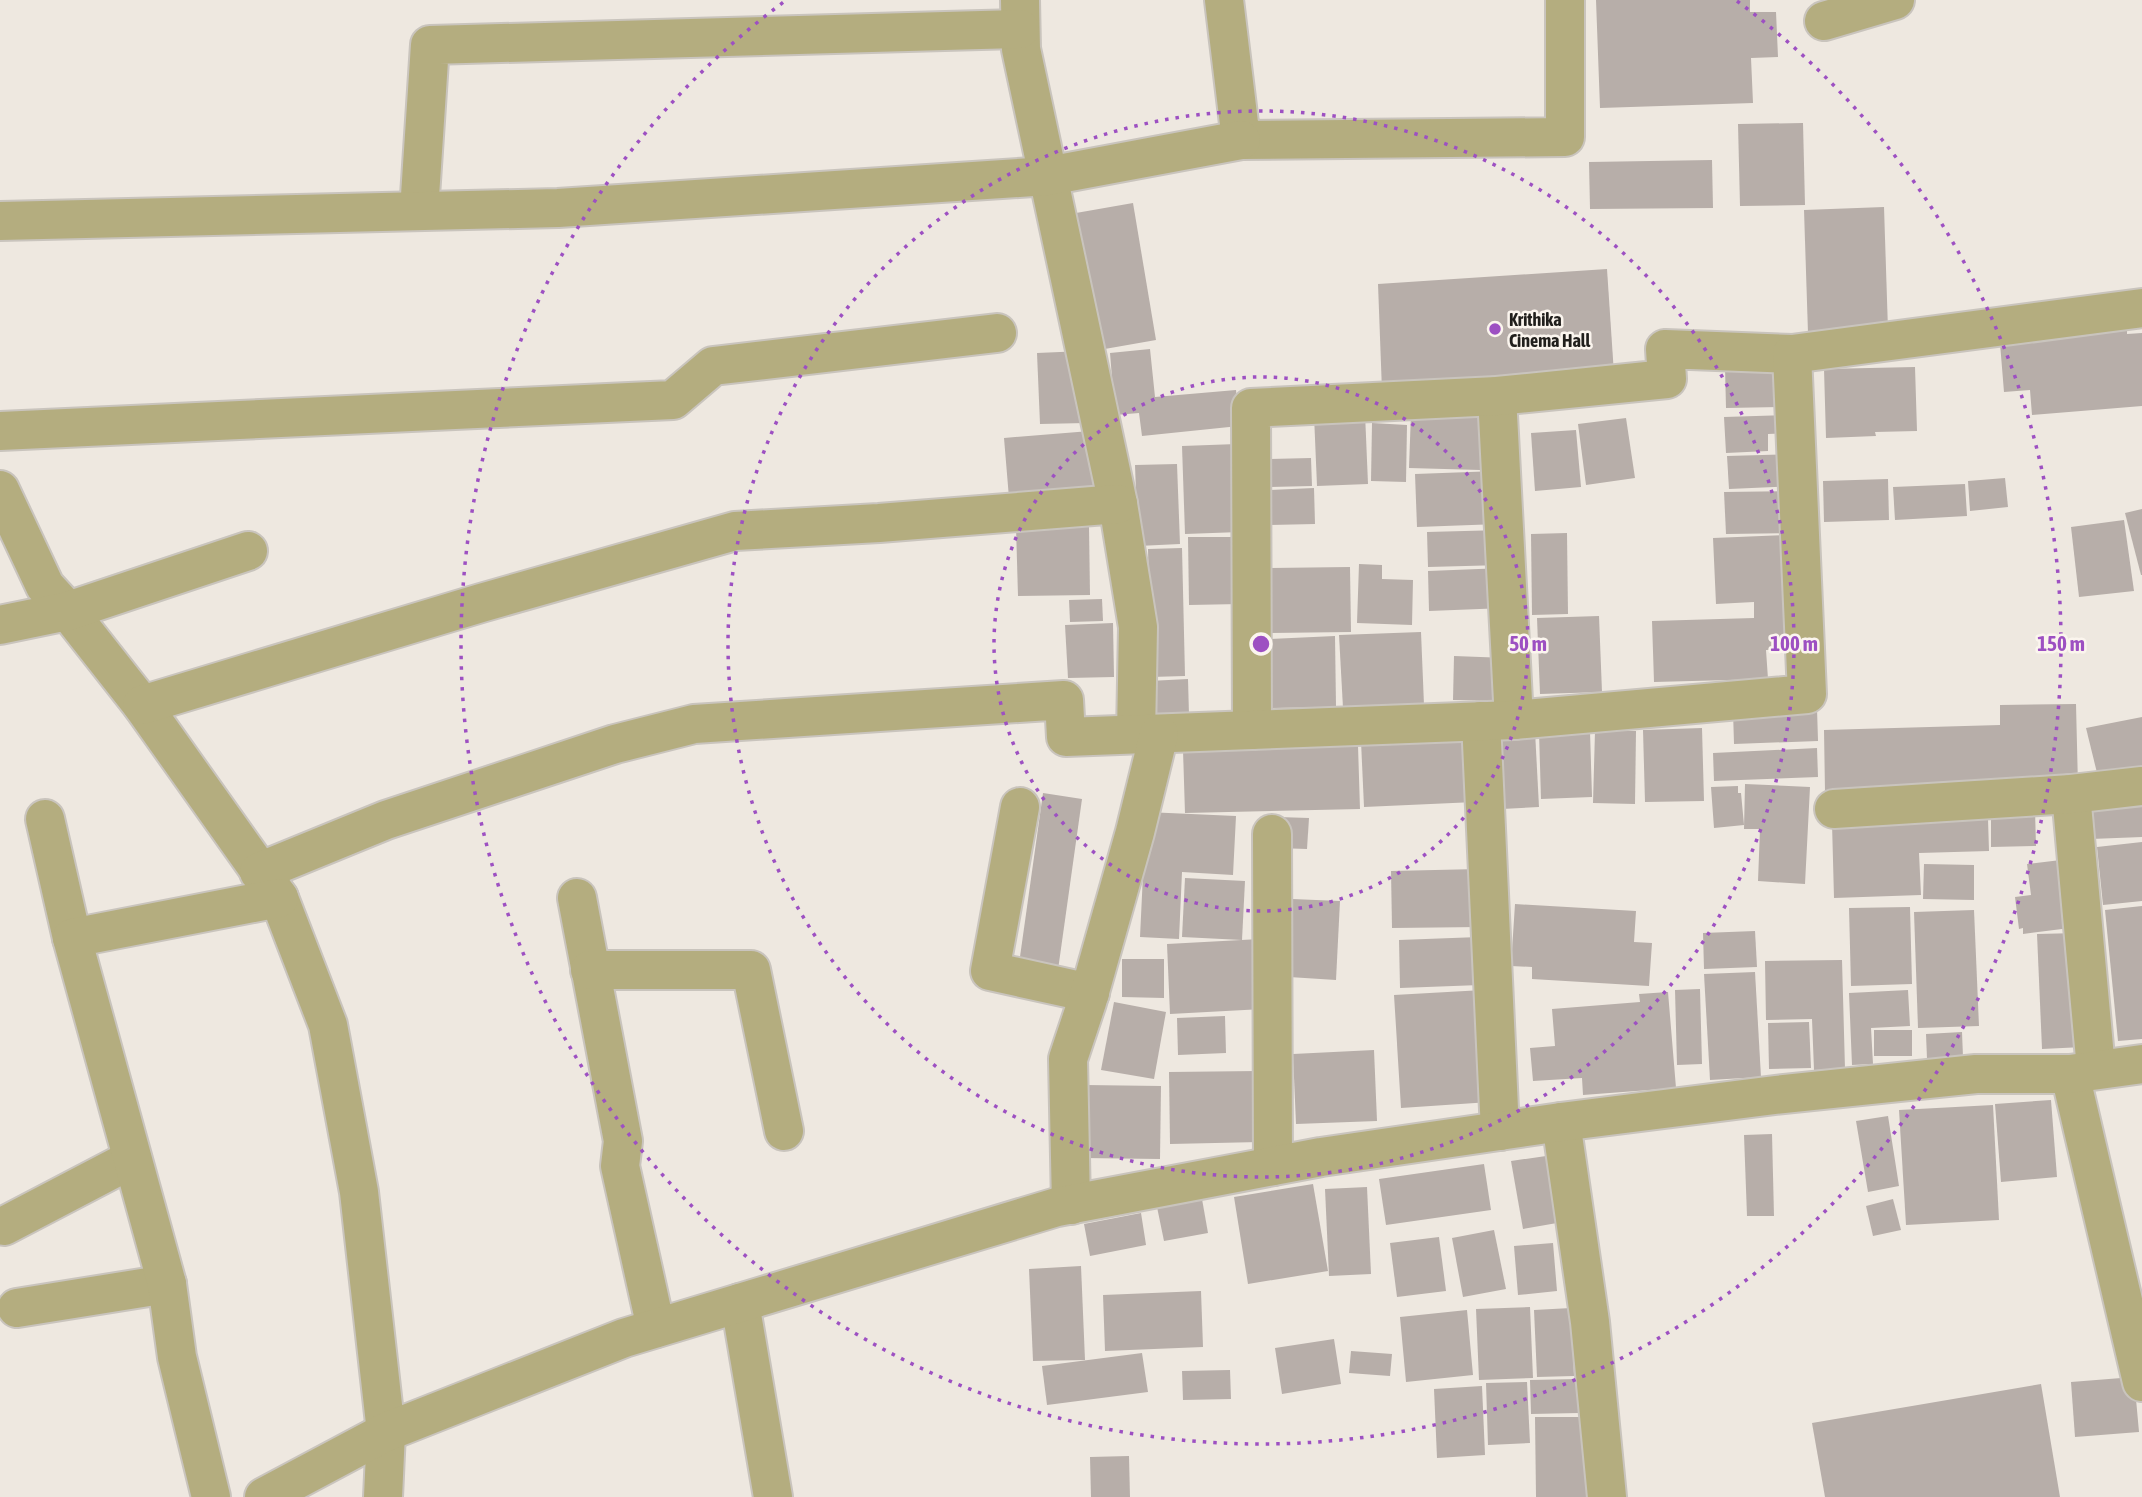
<svg xmlns="http://www.w3.org/2000/svg" width="2142" height="1497" viewBox="0 0 2142 1497" font-family="'Asap Condensed',sans-serif">
  <rect width="100%" height="100%" fill="#eee8e0"/>
  <g fill="#b7aea9">
    <path d="M1596,0H1750V12H1776L1778,57L1751,58L1753,103L1600,108Z"/>
    <path d="M1803,123L1805,205L1740,206L1738,124Z"/>
    <path d="M1712,160L1713,208L1590,209L1589,162Z"/>
    <path d="M1133,203L1156,340L1099,350L1076,213Z"/>
    <path d="M1884,207L1888,330L1808,333L1804,210Z"/>
    <path d="M1607,269L1614,374L1382,391L1378,284Z"/>
    <path d="M2127,321V334L2142,333V406L2032,415L2030,390L2004,392L1999,331Z"/>
    <path d="M1150,349L1155,397L1236,390L1239,426L1142,436L1139,413L1115,415L1110,353Z"/>
    <path d="M1083,351L1086,423L1040,424L1037,353Z"/>
    <path d="M1786,366L1787,407L1726,408L1725,367Z"/>
    <path d="M1915,367L1917,431L1875,432L1876,436L1826,438L1824,369Z"/>
    <path d="M1365,413L1368,484L1317,486L1314,415Z"/>
    <path d="M1411,413L1481,416L1480,470L1409,468Z"/>
    <path d="M1787,415L1788,433L1768,434V451L1726,453L1724,417Z"/>
    <path d="M1626,418L1635,478L1586,485L1578,424Z"/>
    <path d="M1372,423L1407,425L1406,482L1371,481Z"/>
    <path d="M1576,430L1581,487L1535,491L1531,433Z"/>
    <path d="M1090,431L1096,491L1009,498L1004,438Z"/>
    <path d="M1237,444L1240,532L1185,534L1182,446Z"/>
    <path d="M1793,454L1795,486L1729,489L1727,456Z"/>
    <path d="M1311,458L1312,486L1266,487L1265,459Z"/>
    <path d="M1177,464L1180,544L1138,546L1135,465Z"/>
    <path d="M1497,471L1499,524L1417,527L1415,474Z"/>
    <path d="M2005,478L2008,507L1970,511L1968,481Z"/>
    <path d="M1888,479L1889,520L1824,522L1823,481Z"/>
    <path d="M1965,484L1967,516L1895,520L1893,487Z"/>
    <path d="M1314,488L1315,524L1269,525L1268,490Z"/>
    <path d="M1792,491L1794,533L1726,534L1724,492Z"/>
    <path d="M2142,509V575H2141L2125,513Z"/>
    <path d="M2124,520L2134,591L2079,597L2071,527Z"/>
    <path d="M1089,526L1090,595L1018,596L1016,527Z"/>
    <path d="M1502,530L1503,565L1428,567L1427,532Z"/>
    <path d="M1567,533L1568,614L1532,615L1531,534Z"/>
    <path d="M1788,535V649L1766,650L1768,679L1654,682L1652,621L1754,618V602L1716,604L1713,538Z"/>
    <path d="M1188,537H1239L1240,604L1189,605Z"/>
    <path d="M1182,548L1185,676L1151,677L1148,549Z"/>
    <path d="M1359,564L1382,565V579L1413,580L1412,625L1357,623Z"/>
    <path d="M1350,567L1351,632L1268,633L1266,568Z"/>
    <path d="M1504,568L1505,608L1429,611L1428,571Z"/>
    <path d="M1102,599L1103,621L1070,622L1069,600Z"/>
    <path d="M1599,616L1602,692L1540,694L1537,618Z"/>
    <path d="M1113,623L1114,677L1068,678L1065,625Z"/>
    <path d="M1421,632L1424,705L1343,708L1339,635Z"/>
    <path d="M1335,636L1336,707L1271,708L1269,639Z"/>
    <path d="M1454,656L1507,658L1506,701L1453,700Z"/>
    <path d="M1188,679L1189,715L1150,717L1149,681Z"/>
    <path d="M2076,704L2078,786L1825,792L1824,730L2000,725V705Z"/>
    <path d="M1817,709L1818,741L1734,744L1733,711Z"/>
    <path d="M2142,717V775L2100,785L2086,728Z"/>
    <path d="M1702,728L1704,801L1645,802L1643,730Z"/>
    <path d="M1535,731L1539,807L1502,809L1499,733Z"/>
    <path d="M1590,731L1592,797L1541,799L1539,732Z"/>
    <path d="M1595,731H1636L1635,804L1593,803Z"/>
    <path d="M1473,737L1475,802L1364,807L1361,741Z"/>
    <path d="M1358,746L1360,809L1185,813L1183,750Z"/>
    <path d="M1817,748L1818,777L1714,781L1713,753Z"/>
    <path d="M1745,784L1810,787L1805,884L1758,881L1760,829H1744Z"/>
    <path d="M1738,786V793H1741L1744,825L1714,828L1711,787Z"/>
    <path d="M1043,793L1082,799L1057,977L1018,971Z"/>
    <path d="M2142,797V837L2091,839L2090,799Z"/>
    <path d="M2035,810L2036,846L1991,847V811Z"/>
    <path d="M1146,812L1236,816L1233,875L1182,872L1179,939L1140,937Z"/>
    <path d="M1278,817L1309,818L1307,849L1277,848Z"/>
    <path d="M1988,819L1989,851L1919,853L1921,895L1834,898L1832,823Z"/>
    <path d="M2142,842V901L2103,905L2097,847Z"/>
    <path d="M2069,859L2078,927L2023,934V928L2019,929L2015,897L2031,895L2027,864Z"/>
    <path d="M1924,864L1974,865V900L1923,899Z"/>
    <path d="M1479,869L1480,927L1392,928L1391,871Z"/>
    <path d="M1185,878L1245,881L1242,940L1182,937Z"/>
    <path d="M1292,899L1340,901L1336,980L1289,977Z"/>
    <path d="M1515,904L1636,911L1634,942L1652,943L1649,986L1532,979V967L1511,966Z"/>
    <path d="M2142,906V1039L2118,1041L2105,910Z"/>
    <path d="M1910,907L1912,984L1851,986L1849,908Z"/>
    <path d="M1974,910L1979,1026L1918,1028L1914,912Z"/>
    <path d="M1755,931L1757,967L1704,969L1703,933Z"/>
    <path d="M2078,933L2083,1047L2042,1049L2037,934Z"/>
    <path d="M1479,937L1480,985L1400,988L1399,940Z"/>
    <path d="M1260,939L1263,1009L1170,1014L1167,944Z"/>
    <path d="M1122,959H1164V998L1122,997Z"/>
    <path d="M1842,960L1845,1069L1814,1070L1812,1019L1766,1020L1765,961Z"/>
    <path d="M1755,972L1761,1077L1710,1080L1704,974Z"/>
    <path d="M1700,989L1702,1064L1677,1065L1675,990Z"/>
    <path d="M1483,990L1490,1102L1401,1108L1394,995Z"/>
    <path d="M1908,990L1910,1026L1871,1028L1873,1064L1852,1065L1849,993Z"/>
    <path d="M1668,992L1676,1088L1583,1095L1582,1078L1533,1081L1530,1048L1555,1046L1552,1009L1640,1002L1639,994Z"/>
    <path d="M1114,1002L1166,1012L1154,1079L1101,1070Z"/>
    <path d="M1225,1016L1226,1053L1178,1055L1177,1018Z"/>
    <path d="M1809,1022L1811,1068L1769,1069L1768,1023Z"/>
    <rect x="1874" y="1030" width="38" height="26"/>
    <path d="M1962,1032L1963,1057L1927,1059L1926,1034Z"/>
    <path d="M1374,1050L1377,1121L1296,1124L1293,1054Z"/>
    <path d="M1258,1071L1260,1142L1170,1144L1169,1072Z"/>
    <path d="M1085,1085L1161,1086L1160,1159L1083,1158Z"/>
    <path d="M2051,1100L2057,1177L2001,1182L1995,1104Z"/>
    <path d="M1993,1105L1999,1220L1906,1225L1899,1110Z"/>
    <path d="M1888,1116L1899,1186L1868,1192L1856,1121Z"/>
    <path d="M1772,1134L1774,1216H1747L1744,1135Z"/>
    <path d="M1546,1156L1557,1223L1523,1229L1511,1161Z"/>
    <path d="M1484,1164L1491,1210L1386,1225L1379,1179Z"/>
    <path d="M1313,1184L1328,1271L1248,1284L1234,1197Z"/>
    <path d="M1367,1187L1371,1274L1329,1276L1325,1189Z"/>
    <path d="M1202,1199L1208,1233L1164,1241L1157,1207Z"/>
    <path d="M1893,1199L1901,1230L1873,1236L1866,1206Z"/>
    <path d="M1141,1213L1146,1245L1090,1256L1084,1224Z"/>
    <path d="M1494,1230L1506,1289L1463,1297L1452,1238Z"/>
    <path d="M1439,1237L1446,1291L1397,1297L1390,1243Z"/>
    <path d="M1553,1243L1557,1291L1518,1295L1514,1246Z"/>
    <path d="M1081,1266L1085,1360L1033,1361L1029,1269Z"/>
    <path d="M1201,1291L1203,1347L1105,1351L1103,1295Z"/>
    <path d="M1530,1307L1533,1378L1479,1380L1476,1309Z"/>
    <path d="M1571,1308L1574,1376L1537,1377L1534,1310Z"/>
    <path d="M1467,1310L1473,1375L1406,1382L1400,1317Z"/>
    <path d="M1334,1339L1341,1384L1282,1394L1275,1348Z"/>
    <path d="M1351,1351L1392,1354L1390,1376L1349,1373Z"/>
    <path d="M1142,1353L1148,1392L1047,1405L1042,1366Z"/>
    <path d="M1230,1370L1231,1399L1183,1400L1182,1371Z"/>
    <path d="M2134,1377L2139,1432L2075,1437L2071,1382Z"/>
    <path d="M1578,1379L1579,1413L1531,1414L1530,1380Z"/>
    <path d="M1527,1382L1530,1443L1488,1445L1486,1383Z"/>
    <path d="M2041,1384L2060,1497H1825L1812,1423Z"/>
    <path d="M1482,1386L1485,1455L1437,1458L1434,1389Z"/>
    <path d="M1535,1417H1588L1589,1497H1536Z"/>
    <path d="M1129,1456L1130,1497H1091L1090,1457Z"/>
  </g>
  <g fill="none" stroke-linecap="round" stroke-linejoin="round">
    <g stroke="#c9c4bd" stroke-width="42">
      <g id="minor">
        <path d="M1020,0L1021,49L1118,504L1138,627L1136,734"/>
        <path d="M1224,0L1241,140L1565,137V0"/>
        <path d="M1824,21L1895,0"/>
        <path d="M419,211L430,45L1020,29"/>
        <path d="M0,221L558,208L1048,176L1241,140"/>
        <path d="M1497,396L1514,720"/>
        <path d="M0,431L673,400L713,366L997,333"/>
        <path d="M0,490L45,586L68,611L142,705L279,898L328,1025L359,1192L386,1432L383,1497"/>
        <path d="M0,625L68,611L248,551"/>
        <path d="M142,705L481,603L735,531L879,523L1118,504"/>
        <path d="M1481,721L1500,1131"/>
        <path d="M1252,730L1251,408L1497,396L1667,379L1665,349L1792,354"/>
        <path d="M2071,794L2096,1069"/>
        <path d="M1020,807L990,971L1090,993"/>
        <path d="M1834,809L2071,794L2142,786"/>
        <path d="M45,819L72,938"/>
        <path d="M1272,834L1273,1166"/>
        <path d="M259,872L386,820L615,744L694,724L1064,700L1066,737L1514,720L1807,694L1792,354L2142,308"/>
        <path d="M577,898L623,1141L620,1166L656,1328"/>
        <path d="M590,970H751L784,1131"/>
        <path d="M2070,1074L2142,1382"/>
        <path d="M1561,1122L1590,1322L1607,1497"/>
        <path d="M1071,1205L1068,1059L1087,1002L1135,832L1159,734"/>
        <path d="M4,1226L132,1159"/>
        <path d="M740,1303L773,1497"/>
        <path d="M17,1308L167,1284"/>
        <path d="M211,1497L177,1357L167,1284L72,938L279,898"/>
        <path d="M264,1497L386,1432L624,1338L1057,1207L1321,1157L1561,1122L1775,1095L1976,1074H2070L2142,1064"/>
      </g>
    </g>
    <use href="#minor" stroke="#b4ad7f" stroke-width="38"/>
  </g>
  <g fill="none" stroke="#9d50c2" stroke-width="3.5" stroke-dasharray="3.5 7">
    <circle cx="1261" cy="644" r="267"/>
    <circle cx="1261" cy="644" r="533"/>
    <path d="M1737 1A800 800 0 1 1 785 1"/>
  </g>
  <circle fill="#9d50c2" stroke="#fbf5ee" stroke-width="2.5" cx="1495" cy="329" r="7"/>
  <g text-anchor="middle" dominant-baseline="central" stroke-width="5" stroke-linejoin="round" paint-order="stroke">
    <g font-size="18" font-weight="bold" fill="#211f1c" stroke="#fbf5ee" text-anchor="start">
      <text x="1509" y="319">Krithika<tspan x="1509" dy="21">Cinema Hall</tspan></text>
    </g>
  </g>
  <circle cx="1261" cy="644" r="10" fill="#9d50c2" stroke="#fbf5ee" stroke-width="3.5"/>
  <g font-size="21" text-anchor="middle" font-weight="bold" fill="#9d50c2" stroke="#fbf5ee" stroke-width="5" stroke-linejoin="round" paint-order="stroke">
    <text x="1528" y="651">50 m</text>
    <text x="1794" y="651">100 m</text>
    <text x="2061" y="651">150 m</text>
  </g>
</svg>
